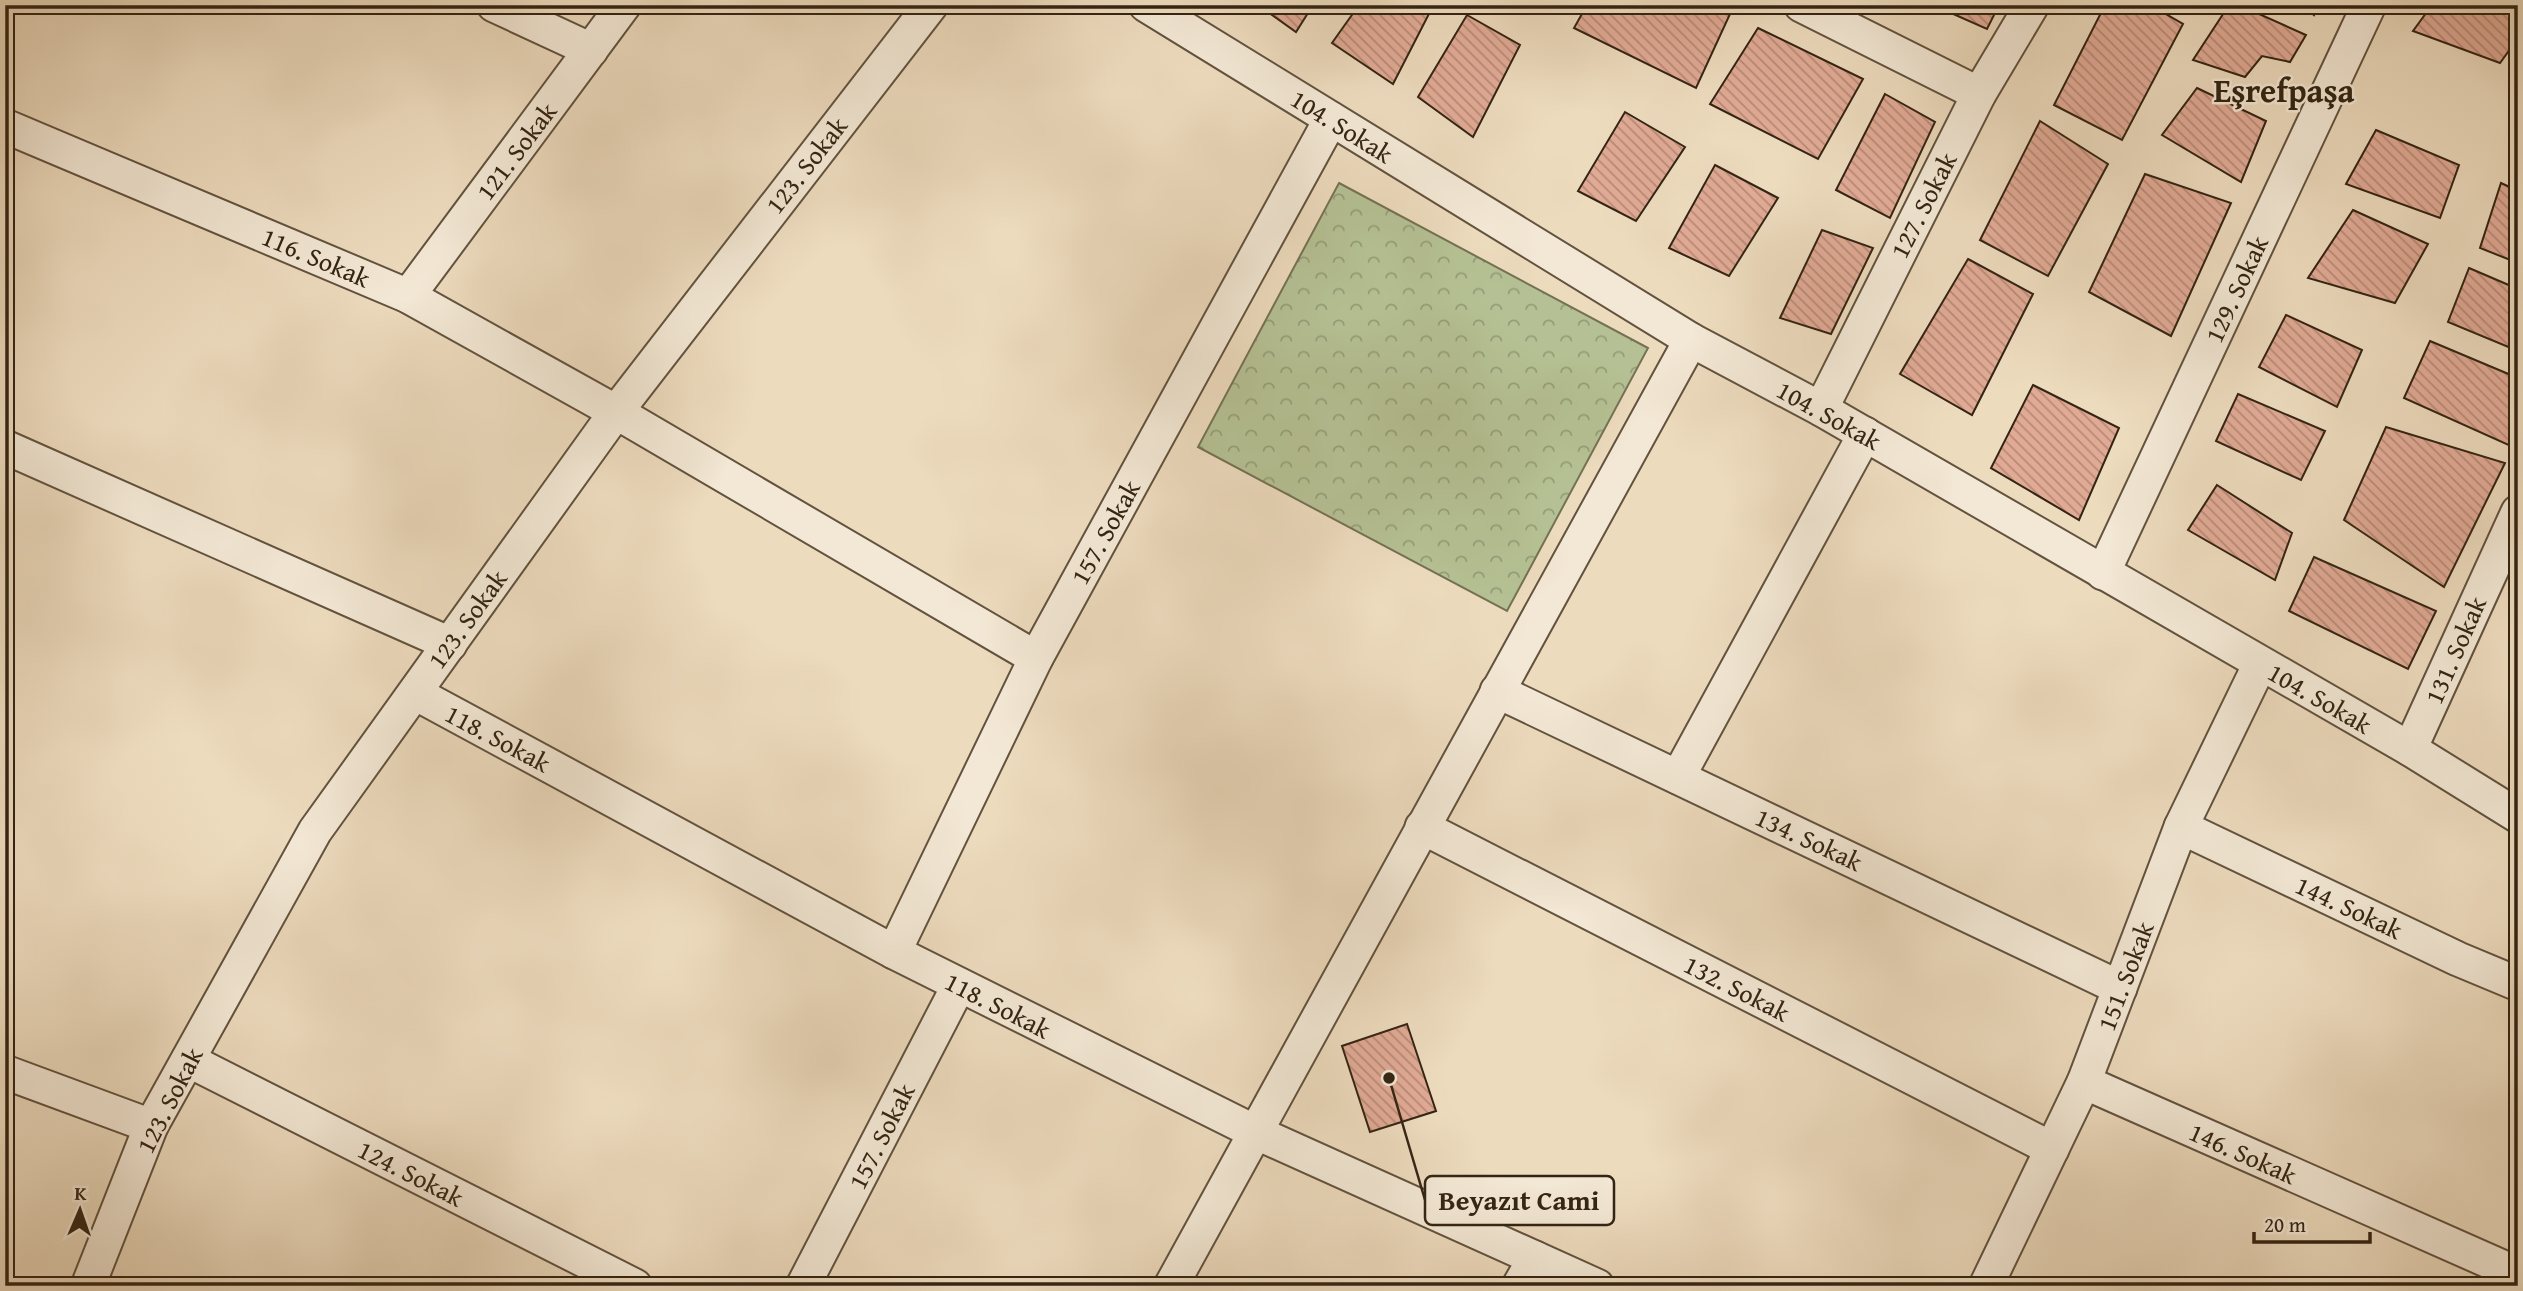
<svg xmlns="http://www.w3.org/2000/svg" width="2523" height="1291" viewBox="0 0 2523 1291" font-family="'Gentium Book Plus',serif">
  <defs>
    <pattern id="forest-crowns" width="20" height="18" patternUnits="userSpaceOnUse" patternTransform="scale(1.75)"><rect width="20" height="18" fill="#b5c194"/><path d="M2 6a3 3 0 1 1 6 0M12 15a3 3 0 1 1 6 0" fill="none" stroke="#949d78"/></pattern>
    <pattern id="building-back-hatch" width="6" height="6" patternUnits="userSpaceOnUse" patternTransform="scale(1.75)"><rect width="6" height="6" fill="#e1aa95"/><path d="M-1 5l2 2M0 0l6 6M5-1l2 2" fill="none" stroke="#b78a78"/></pattern>
  </defs>
  <rect width="100%" height="100%" fill="#eddbbe"/>
  <filter id="stains"><feTurbulence type="fractalNoise" baseFrequency=".00286" numOctaves="4"/><feColorMatrix values="0 0 0 0 .2 0 0 0 0 .09 0 0 0 0 .02 0 0 0 .5 -.17"/></filter>
  <radialGradient id="worn" r=".72"><stop offset=".6" stop-color="#630" stop-opacity="0"/><stop offset="1" stop-color="#630" stop-opacity=".3"/></radialGradient>
  <path fill="url(#forest-crowns)" stroke="#747254" stroke-width="2" d="M1339,183L1648,348L1507,611L1198,447Z"/>
  <g fill="url(#building-back-hatch)" stroke="#332413" stroke-width="2">
    <path d="M1258,5H1313L1296,32Z"/>
    <path d="M1359,5L1433,6L1393,84L1332,43Z"/>
    <path d="M1541,5H1561L1556,13Z"/>
    <path d="M1587,5H1712L1730,14L1696,88L1574,28Z"/>
    <path d="M1933,5H1999L1987,29Z"/>
    <path d="M2105,5H2150L2183,24L2122,140L2054,105Z"/>
    <path d="M2229,5H2239L2306,35L2290,62L2262,56L2245,77L2193,60Z"/>
    <path d="M2302,5H2318L2314,15Z"/>
    <path d="M2432,5H2502L2518,14V38L2500,63L2413,31Z"/>
    <path d="M1467,15L1520,45L1473,137L1418,97Z"/>
    <path d="M1758,28L1863,79L1818,159L1710,104Z"/>
    <path d="M2197,88L2266,121L2241,182L2162,135Z"/>
    <path d="M1885,94L1935,122L1890,218L1836,190Z"/>
    <path d="M1625,112L1685,147L1636,221L1578,191Z"/>
    <path d="M2040,121L2108,164L2048,276L1980,240Z"/>
    <path d="M2376,130L2459,165L2440,218L2346,184Z"/>
    <path d="M1715,165L1778,198L1729,276L1669,248Z"/>
    <path d="M2145,174L2231,203L2171,336L2089,292Z"/>
    <path d="M2501,183L2518,191V263L2480,248Z"/>
    <path d="M2353,210L2428,244L2395,303L2308,278Z"/>
    <path d="M1822,230L1873,248L1831,334L1780,318Z"/>
    <path d="M1968,259L2033,294L1972,415L1900,374Z"/>
    <path d="M2469,268L2518,289V351L2448,322Z"/>
    <path d="M2286,315L2362,350L2337,407L2259,367Z"/>
    <path d="M2430,341L2518,378V436L2513,447L2404,398Z"/>
    <path d="M2033,385L2119,428L2079,520L1991,468Z"/>
    <path d="M2238,394L2325,431L2301,480L2216,441Z"/>
    <path d="M2386,427L2505,463L2444,587L2344,520Z"/>
    <path d="M2217,485L2292,533L2275,580L2188,530Z"/>
    <path d="M2314,557L2436,611L2408,669L2289,611Z"/>
    <path d="M1407,1024L1436,1111L1370,1132L1342,1046Z"/>
  </g>
  <g fill="none" stroke-linecap="round" stroke-linejoin="round">
    <g stroke="#62523e" stroke-width="37">
      <g id="street">
        <path d="M494,5L591,50"/>
        <path d="M1146,5L1691,340L1821,409L2410,749L2518,816"/>
        <path d="M1801,5L1979,94"/>
        <path d="M5,126L408,296L616,412L1036,658"/>
        <path d="M408,296L624,5"/>
        <path d="M1821,409L1979,94L2032,5"/>
        <path d="M5,447L450,644"/>
        <path d="M2103,573L2369,5"/>
        <path d="M1497,691L2120,988"/>
        <path d="M415,693L894,952L1255,1132L1597,1286"/>
        <path d="M2410,749L2518,512"/>
        <path d="M1678,777L1865,434"/>
        <path d="M1422,827L2052,1149"/>
        <path d="M2181,827L2458,959L2518,984"/>
        <path d="M894,952L1036,658L1331,119"/>
        <path d="M188,1060L635,1286"/>
        <path d="M5,1072L151,1126"/>
        <path d="M2084,1082L2518,1274"/>
        <path d="M88,1286L151,1126L315,831L616,412L931,5"/>
        <path d="M803,1286L959,985"/>
        <path d="M1171,1286L1691,340"/>
        <path d="M1519,1286L1535,1258"/>
        <path d="M1986,1286L2084,1082L2181,827L2260,664"/>
      </g>
    </g>
    <use href="#street" stroke="#f3e8d5" stroke-width="33"/>
  </g>
  <g text-anchor="middle" dominant-baseline="central" stroke-width="5" stroke-linejoin="round" paint-order="stroke">
    <g font-size="26" fill="#332413" stroke="#f3e8d5">
      <text transform="translate(1342 126) rotate(32)">104. Sokak</text>
      <text transform="translate(516 151) rotate(-53)">121. Sokak</text>
      <text transform="translate(806 165) rotate(-52)">123. Sokak</text>
      <text transform="translate(1923 205) rotate(-63)">127. Sokak</text>
      <text transform="translate(316 257) rotate(23)">116. Sokak</text>
      <text transform="translate(2236 289) rotate(-65)">129. Sokak</text>
      <text transform="translate(1829 415) rotate(29)">104. Sokak</text>
      <text transform="translate(1105 532) rotate(-61)">157. Sokak</text>
      <text transform="translate(467 619) rotate(-54)">123. Sokak</text>
      <text transform="translate(2455 650) rotate(-66)">131. Sokak</text>
      <text transform="translate(2320 698) rotate(30)">104. Sokak</text>
      <text transform="translate(498 738) rotate(28)">118. Sokak</text>
      <text transform="translate(1809 839) rotate(25)">134. Sokak</text>
      <text transform="translate(2349 907) rotate(25)">144. Sokak</text>
      <text transform="translate(2125 976) rotate(-69)">151. Sokak</text>
      <text transform="translate(1737 988) rotate(27)">132. Sokak</text>
      <text transform="translate(998 1005) rotate(27)">118. Sokak</text>
      <text transform="translate(169 1100) rotate(-63)">123. Sokak</text>
      <text transform="translate(881 1136) rotate(-63)">157. Sokak</text>
      <text transform="translate(2243 1153) rotate(24)">146. Sokak</text>
      <text transform="translate(411 1173) rotate(27)">124. Sokak</text>
    </g>
    <g font-size="33" font-weight="bold" fill="#332413" stroke="#f3e8d5">
      <text x="2284" y="90">Eşrefpaşa</text>
    </g>
  </g>
  <path fill="none" stroke="#332413" stroke-width="2.5" d="M1389 1078L1425 1200"/>
  <circle fill="#332413" stroke="#f3e8d5" stroke-width="2.5" cx="1389" cy="1078" r="7"/>
  <rect fill="#f3e8d5" stroke="#332413" stroke-width="2.5" x="1425" y="1176" width="189" height="49" rx="7"/>
  <g font-size="28" text-anchor="middle" font-weight="bold" fill="#332413">
    <text x="1519" y="1210">Beyazıt Cami</text>
  </g>
  <rect width="2523" height="1291" fill="none" stroke="#eddbbe" stroke-width="28"/>
  <rect x="7" y="7" width="2509" height="1277" fill="none" stroke="#332413" stroke-width="3.5"/>
  <rect x="14" y="14" width="2495" height="1263" fill="none" stroke="#332413" stroke-width="2"/>
  <g transform="translate(80 1210) rotate(2)" stroke="#f3e8d5" stroke-width="5" paint-order="stroke">
  <path d="M0-5L12 26L0 18L-12 26Z" fill="#332413"/>
  <text y="-10" font-size="19" font-weight="bold" text-anchor="middle" fill="#332413">K</text>
  </g>
  <path d="M2254 1232v10h116v-10" fill="none" stroke="#332413" stroke-width="3.5"/>
  <text x="2264" y="1232" font-size="21" fill="#332413" stroke="#f3e8d5" stroke-width="5" paint-order="stroke">20 m</text>
  <rect width="100%" height="100%" filter="url(#stains)"/>
  <rect width="100%" height="100%" fill="url(#worn)"/>
</svg>
